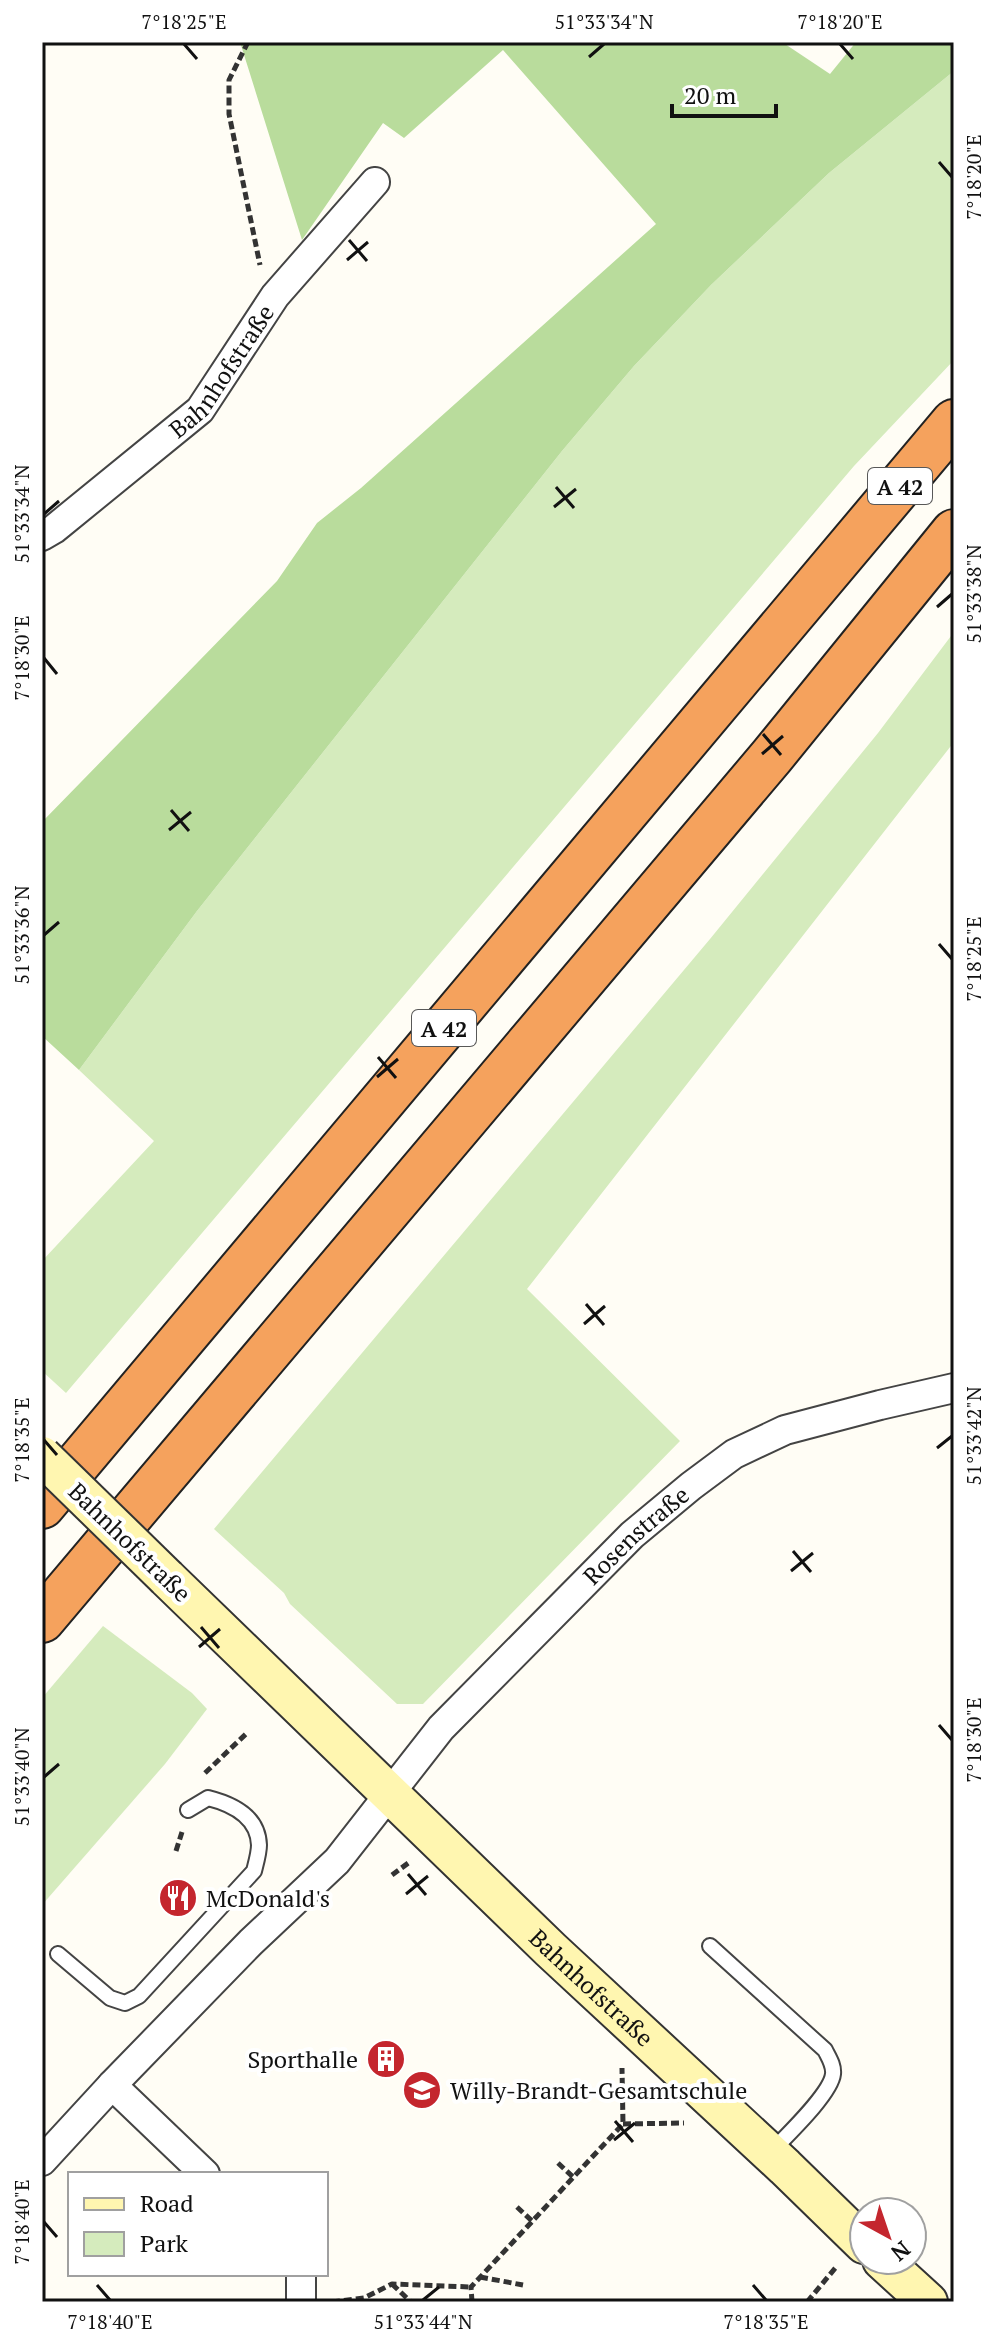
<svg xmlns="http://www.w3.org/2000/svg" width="996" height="2344" viewBox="0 0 996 2344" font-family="'PT Serif',serif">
  <rect width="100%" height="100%" fill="#fffdf5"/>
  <g fill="#d5ebbd">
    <path d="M954,71V360L854,466L66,1393L42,1371V1261L154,1141L79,1070L197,911L562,451L634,366L711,285L829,173Z"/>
    <path d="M954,632V742L527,1289L680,1441L423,1704H397L290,1604L284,1593L214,1529L710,939L878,733Z"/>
    <path d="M103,1626L192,1693L207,1709L165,1764L42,1905V1698Z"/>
  </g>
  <path fill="#b9dc9c" d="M240,42H782L830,74L856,42H954V71L829,173L711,285L634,366L562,451L197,911L79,1070L42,1036V822L277,581L317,523L361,488L656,224L503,50L404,138L383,123L302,240Z"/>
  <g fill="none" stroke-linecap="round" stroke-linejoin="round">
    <g stroke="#444" stroke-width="18">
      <g id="service">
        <path d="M710,1946L825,2050C829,2058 834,2065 833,2074C831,2094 785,2137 770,2153"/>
        <path d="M58,1954L110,1998L125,2003L139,1996L254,1871C256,1863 259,1853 259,1845C258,1816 232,1804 208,1798L188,1810"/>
      </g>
    </g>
    <g stroke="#444" stroke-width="32">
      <g id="minor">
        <path id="s1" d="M42,536L54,529L200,410L275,296L375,182"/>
        <path d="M112,2085L205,2174"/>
        <path id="s2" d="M42,2161L112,2085L251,1942L337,1861L441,1728L632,1535L691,1486L734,1454L785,1430L880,1405L954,1388"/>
        <path d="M301,2302V2274"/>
      </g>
    </g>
    <g stroke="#333" stroke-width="42">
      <g id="secondary">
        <path id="s3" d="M167,1578L551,1950L785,2167L864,2244"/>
        <path d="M882,2260L928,2302"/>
      </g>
    </g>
    <g stroke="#222" stroke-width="48">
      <g id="motorway">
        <path d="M42,1506L954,422"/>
        <path d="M42,1620L772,756L954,532"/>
      </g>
    </g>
    <g stroke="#333" stroke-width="5" stroke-dasharray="8 4" stroke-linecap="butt">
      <path d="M248,42L229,80V114L260,265"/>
      <path d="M205,1773L248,1732"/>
      <path d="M176,1851L182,1832"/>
      <path d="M392,1875L411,1861"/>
      <path d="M623,2124L684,2123"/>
      <path d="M558,2163L573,2177"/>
      <path d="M517,2207L532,2221"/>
      <path d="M882,2211L889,2202"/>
      <path d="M480,2277L523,2285"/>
      <path d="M392,2284L411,2302"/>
      <path d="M332,2302L364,2298L392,2284L471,2287"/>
      <path d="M472,2302L471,2287L623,2124L622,2068"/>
      <path d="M807,2302L837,2266"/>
    </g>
    <use href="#service" stroke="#fff" stroke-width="14"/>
    <use href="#minor" stroke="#fff" stroke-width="28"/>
    <use href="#secondary" stroke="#fff6b0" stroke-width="38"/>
    <use href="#motorway" stroke="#f5a25d" stroke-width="44"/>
    <g stroke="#333" stroke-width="42" stroke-linecap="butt">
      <path id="secondary-bridge" d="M42,1456L167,1578"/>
    </g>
    <use href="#secondary-bridge" stroke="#fff6b0" stroke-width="38"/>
  </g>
  <path fill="none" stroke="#111" stroke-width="3" d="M184,44L197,59M840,44L853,59M589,57L604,44M939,162L952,177M349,240L367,261M347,260L368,242M556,487L574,508M554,507L576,489M44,514L59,501M937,607L952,594M44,658L57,674M763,734L781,755M762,754L783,736M171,810L189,831M169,830L191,812M44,935L59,922M939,944L952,959M378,1057L396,1078M377,1077L398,1059M586,1304L604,1325M584,1324L605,1306M44,1440L57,1455M937,1448L952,1436M793,1551L811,1572M791,1571L813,1553M201,1627L219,1648M199,1647L220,1629M939,1725L952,1740M44,1777L59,1764M408,1874L426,1895M406,1894L428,1876M615,2121L633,2142M614,2140L635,2123M44,2222L57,2237M97,2285L110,2300M753,2285L766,2300M423,2300L439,2287"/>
  <defs>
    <g id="restaurant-disc" transform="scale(2)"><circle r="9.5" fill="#c4262e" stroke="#fff"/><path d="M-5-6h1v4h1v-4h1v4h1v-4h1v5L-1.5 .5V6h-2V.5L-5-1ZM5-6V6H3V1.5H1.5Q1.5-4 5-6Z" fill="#fff"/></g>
    <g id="building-disc" transform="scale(2)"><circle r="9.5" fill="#c4262e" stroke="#fff"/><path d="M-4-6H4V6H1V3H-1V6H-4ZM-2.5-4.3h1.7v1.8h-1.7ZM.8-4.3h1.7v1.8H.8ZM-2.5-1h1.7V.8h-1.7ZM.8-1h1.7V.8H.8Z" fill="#fff"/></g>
    <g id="school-disc" transform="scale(2)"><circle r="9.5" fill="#c4262e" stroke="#fff"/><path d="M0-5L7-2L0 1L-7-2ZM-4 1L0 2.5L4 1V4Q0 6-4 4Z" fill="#fff"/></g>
  </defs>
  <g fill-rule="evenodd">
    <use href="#restaurant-disc" x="178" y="1898"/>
    <use href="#building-disc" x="386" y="2059"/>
    <use href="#school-disc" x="422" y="2090"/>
  </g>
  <g text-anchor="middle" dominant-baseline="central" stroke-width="8" stroke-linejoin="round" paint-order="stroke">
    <g fill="#fff" stroke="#585858" stroke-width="2">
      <rect x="868" y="468" width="64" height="36" rx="6"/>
      <rect x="412" y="1010" width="64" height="36" rx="6"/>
    </g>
    <g font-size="22" font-weight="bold" fill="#111">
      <text x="900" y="486">A 42</text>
      <text x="444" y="1028">A 42</text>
    </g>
    <g font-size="24" fill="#111" stroke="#fff">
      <text stroke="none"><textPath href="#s1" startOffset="246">Bahnhofstraße</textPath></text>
      <text stroke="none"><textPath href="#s2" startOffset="864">Rosenstraße</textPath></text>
      <text transform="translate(130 1542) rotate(44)">Bahnhofstraße</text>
      <text stroke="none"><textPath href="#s3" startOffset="590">Bahnhofstraße</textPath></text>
    </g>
    <g font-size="24" fill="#111" stroke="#fff" text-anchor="start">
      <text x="206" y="1898">McDonald's</text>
      <text x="358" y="2059" text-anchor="end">Sporthalle</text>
      <text x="450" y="2090">Willy-Brandt-Gesamtschule</text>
    </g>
  </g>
  <rect width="996" height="2344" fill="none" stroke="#ffffff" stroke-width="88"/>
  <rect x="68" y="2172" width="260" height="104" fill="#ffffff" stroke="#a0a0a0" stroke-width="2"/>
  <rect x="84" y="2198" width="40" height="12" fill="#fff6b0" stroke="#a0a0a0" stroke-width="2"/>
  <text x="140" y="2212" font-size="24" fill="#111111">Road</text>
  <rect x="84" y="2232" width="40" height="24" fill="#d5ebbd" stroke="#a0a0a0" stroke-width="2"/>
  <text x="140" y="2252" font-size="24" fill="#111111">Park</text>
  <g transform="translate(888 2236) rotate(140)"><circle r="38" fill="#ffffff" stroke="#a0a0a0" stroke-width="2"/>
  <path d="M0-6L14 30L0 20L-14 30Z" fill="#c4262e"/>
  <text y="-12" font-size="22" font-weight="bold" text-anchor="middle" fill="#111111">N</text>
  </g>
  <path d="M672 104v12h104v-12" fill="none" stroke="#111111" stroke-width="4"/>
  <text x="684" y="104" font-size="24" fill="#111111" stroke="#ffffff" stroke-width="6" paint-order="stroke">20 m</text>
  <rect x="44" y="44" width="908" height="2256" fill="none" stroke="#111" stroke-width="3"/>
  <g font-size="20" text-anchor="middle" fill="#111">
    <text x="184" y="29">7°18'25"E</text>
    <text x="604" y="29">51°33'34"N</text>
    <text x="840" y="29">7°18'20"E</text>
    <text transform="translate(974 177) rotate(-90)" y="7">7°18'20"E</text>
    <text transform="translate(22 514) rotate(-90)" y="7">51°33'34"N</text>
    <text transform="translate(974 594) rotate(-90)" y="7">51°33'38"N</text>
    <text transform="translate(22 658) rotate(-90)" y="7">7°18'30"E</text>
    <text transform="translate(22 935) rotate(-90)" y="7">51°33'36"N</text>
    <text transform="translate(974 959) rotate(-90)" y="7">7°18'25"E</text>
    <text transform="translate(974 1436) rotate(-90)" y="7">51°33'42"N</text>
    <text transform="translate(22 1440) rotate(-90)" y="7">7°18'35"E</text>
    <text transform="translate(974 1740) rotate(-90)" y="7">7°18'30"E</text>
    <text transform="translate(22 1777) rotate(-90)" y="7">51°33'40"N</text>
    <text transform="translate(22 2222) rotate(-90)" y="7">7°18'40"E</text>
    <text x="110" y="2329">7°18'40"E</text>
    <text x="423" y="2329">51°33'44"N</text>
    <text x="766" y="2329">7°18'35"E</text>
  </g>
</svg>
